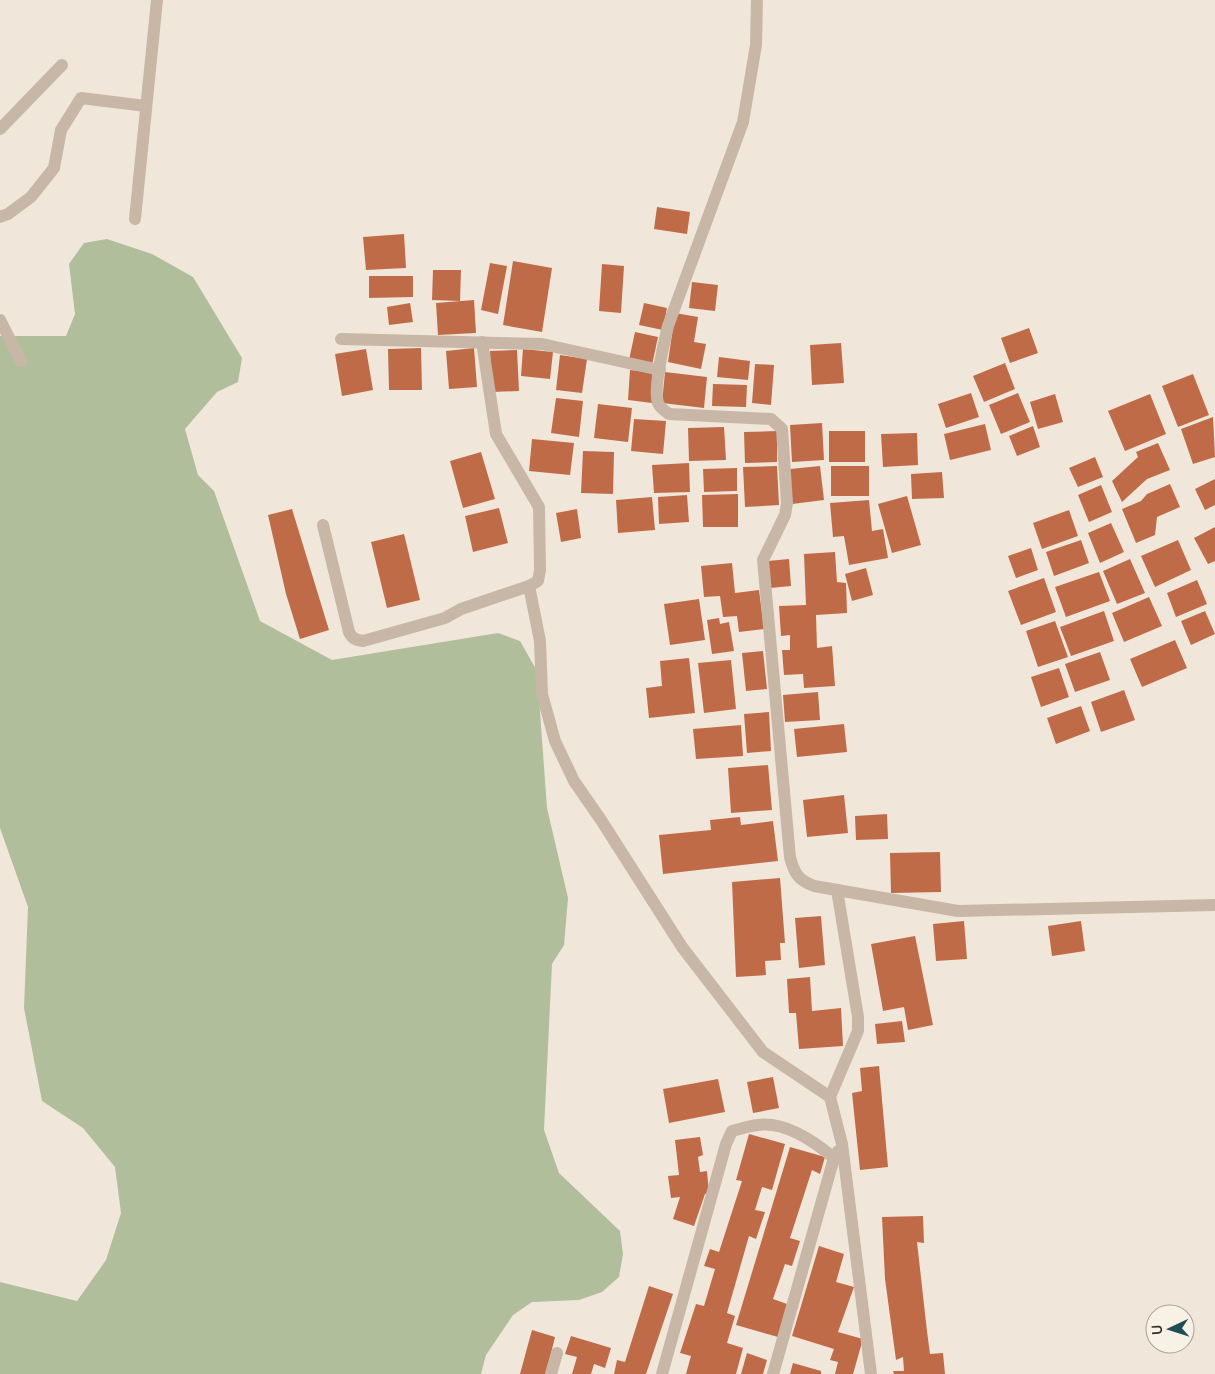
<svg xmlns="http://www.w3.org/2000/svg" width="1215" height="1374" viewBox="0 0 1215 1374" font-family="Manrope,sans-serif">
  <rect width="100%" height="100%" fill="#f0e7da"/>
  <path fill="#b1be9b" d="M107,239L152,254L193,277L242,358L238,382L217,392L185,429L198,475L214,491L260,621L332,660L498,633L520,641L537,671L547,808L568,898L564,945L552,964L544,1130L559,1173L620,1231L623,1254L619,1277L602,1292L579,1300L532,1302L513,1315L486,1355L481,1374H0V1282L77,1301L106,1260L121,1213L115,1167L83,1128L42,1101L24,1008L28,907L0,828V336H66L75,314L69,264L84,243Z"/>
  <g fill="#c06b48">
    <path d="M657,207L690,212L687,234L654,229Z"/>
    <path d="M404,234L406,268L366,270L363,237Z"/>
    <path d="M513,261L552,268L542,332L503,325Z"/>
    <path d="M490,263L507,266L498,314L481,310Z"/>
    <path d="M602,264L624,266L621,313L599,311Z"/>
    <path d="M433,270H461L460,301L432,300Z"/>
    <path d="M369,276H413V297L369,298Z"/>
    <path d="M692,282L718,285L715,311L689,308Z"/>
    <path d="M474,300L476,333L438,335L436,303Z"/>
    <path d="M410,303L413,322L389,325L387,307Z"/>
    <path d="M644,303L667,308L663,330L639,325Z"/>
    <path d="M675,313L698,317L694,342L706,344L701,369L668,362Z"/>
    <path d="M1029,328L1038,353L1010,363L1001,338Z"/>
    <path d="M635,332L658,337L652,365L629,360Z"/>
    <path d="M841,343L844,383L812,385L810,345Z"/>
    <path d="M421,348L422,390H389L388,349Z"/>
    <path d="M474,348L477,387L449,389L446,351Z"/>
    <path d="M366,349L373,390L342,396L335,354Z"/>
    <path d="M523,349L553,352L550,379L521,376Z"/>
    <path d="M517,350L519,391L492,392L490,351Z"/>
    <path d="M560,355L587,359L582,393L556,390Z"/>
    <path d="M719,357L750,361L748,380L717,377Z"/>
    <path d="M1005,363L1015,389L984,402L973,376Z"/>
    <path d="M755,364L774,365L771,405L752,403Z"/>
    <path d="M630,370L655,372L652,403L628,400Z"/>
    <path d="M665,372L707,377L704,408L662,403Z"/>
    <path d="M1193,374L1209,415L1178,427L1162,386Z"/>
    <path d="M713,384L747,385L746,407L712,406Z"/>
    <path d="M971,393L979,417L946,428L938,404Z"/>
    <path d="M1018,393L1030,422L1001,434L989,405Z"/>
    <path d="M1055,394L1063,422L1038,429L1030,402Z"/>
    <path d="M1150,394L1166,434L1125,451L1108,411Z"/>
    <path d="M556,398L583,401L579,437L551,433Z"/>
    <path d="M598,404L632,408L628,442L594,438Z"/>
    <path d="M1213,417L1215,457L1193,464L1181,429Z"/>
    <path d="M634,419L666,421L663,454L631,451Z"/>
    <path d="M822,423L824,460L792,462L790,425Z"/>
    <path d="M985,424L991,450L950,460L944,434Z"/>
    <path d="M1033,426L1040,447L1017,456L1009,436Z"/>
    <path d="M724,427L726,460L689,461L688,428Z"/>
    <path d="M777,431V462L745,463L744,432Z"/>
    <rect x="829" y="431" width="36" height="31"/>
    <path d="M917,433L918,465L883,467L881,434Z"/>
    <path d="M532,439L574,443L570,475L529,471Z"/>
    <path d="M1158,443L1170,470L1147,479L1122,502L1112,481L1138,457L1136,452Z"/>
    <path d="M583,451L614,452L613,494L581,493Z"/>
    <path d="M481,452L495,499L463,508L450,461Z"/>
    <path d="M1095,457L1103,477L1078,487L1069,468Z"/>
    <path d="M689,463L690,492L654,493L652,465Z"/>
    <path d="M777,466L779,505L745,507L743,467Z"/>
    <path d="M820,466L824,500L792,504L790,469Z"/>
    <rect x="831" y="466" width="38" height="30"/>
    <path d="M737,468V491L704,492L703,469Z"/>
    <path d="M942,472L944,498L912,499L911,474Z"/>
    <path d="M1215,479V505L1205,510L1195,489Z"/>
    <path d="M1170,484L1180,507L1157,517L1155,535L1136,543L1122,509L1141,501L1147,494Z"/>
    <path d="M1101,485L1112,512L1089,522L1078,495Z"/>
    <path d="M738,494V527H703L702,495Z"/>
    <path d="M687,495L689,522L659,524L658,497Z"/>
    <path d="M907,496L921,545L892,553L878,504Z"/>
    <path d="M652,497L655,530L618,533L616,500Z"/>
    <path d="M869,500L872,531L883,529L888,558L849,565L844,536L833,537L830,503Z"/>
    <path d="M499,508L508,543L473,552L465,516Z"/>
    <path d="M292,509L329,630L300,639L286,594L268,515Z"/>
    <path d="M577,509L581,538L561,542L556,513Z"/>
    <path d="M1069,510L1078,536L1042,549L1033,523Z"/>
    <path d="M1111,523L1124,552L1100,563L1088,533Z"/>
    <path d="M1215,527V561L1208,564L1194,538Z"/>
    <path d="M404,534L420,600L387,608L371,542Z"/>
    <path d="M1081,540L1089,563L1054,576L1046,552Z"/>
    <path d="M1178,540L1191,570L1155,587L1141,556Z"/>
    <path d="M1031,548L1038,570L1016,578L1008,556Z"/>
    <path d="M835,552L837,582L846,583L847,613L816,615L817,648L832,646L835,686L804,688L803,674L784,675L782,650H790V635L781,636L779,606L806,605L804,554Z"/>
    <path d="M789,559L791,586L770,588L768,561Z"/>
    <path d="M1130,559L1145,593L1117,604L1103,571Z"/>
    <path d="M732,563L735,593L759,590L764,629L739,632L737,616L723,617L720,596L704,597L701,566Z"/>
    <path d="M866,568L873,595L852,601L845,574Z"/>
    <path d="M1099,572L1110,601L1066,617L1055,587Z"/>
    <path d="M1044,578L1056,612L1021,625L1008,591Z"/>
    <path d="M1197,580L1207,604L1176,617L1167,593Z"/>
    <path d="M1149,597L1162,626L1124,642L1112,613Z"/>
    <path d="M699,599L705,640L670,645L664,604Z"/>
    <path d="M1104,611L1114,641L1071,656L1060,627Z"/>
    <path d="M1205,611L1215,634L1191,645L1181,621Z"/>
    <path d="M719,618L720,624L729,622L734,651L712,654L707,620Z"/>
    <path d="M1055,621L1068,657L1038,667L1026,631Z"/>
    <path d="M1175,640L1187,668L1142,687L1130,659Z"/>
    <path d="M763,651L767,689L746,691L742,653Z"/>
    <path d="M1100,652L1110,680L1075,692L1065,664Z"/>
    <path d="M689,658L695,713L649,718L646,688L662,686L660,661Z"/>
    <path d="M731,660L736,709L704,713L698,663Z"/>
    <path d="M1059,668L1069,697L1041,707L1031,677Z"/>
    <path d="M1124,690L1135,720L1101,732L1091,702Z"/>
    <path d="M818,692L820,720L785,722L783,695Z"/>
    <path d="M1081,706L1090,731L1056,744L1047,718Z"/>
    <path d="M769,712L771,751L747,753L744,714Z"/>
    <path d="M844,724L847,752L797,757L794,729Z"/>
    <path d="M741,725L743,756L696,759L693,729Z"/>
    <path d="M768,765L772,810L731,813L728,768Z"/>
    <path d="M844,795L848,833L807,837L803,800Z"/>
    <path d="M887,814L888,839L856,840L855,816Z"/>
    <path d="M740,817L741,825L773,821L778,861L663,874L659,835L711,830L710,820Z"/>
    <path d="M940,852L941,892L891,893L890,853Z"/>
    <path d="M780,878L785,943H780L781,960L765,961L766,975L736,977L732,882Z"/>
    <path d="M821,916L825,965L799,968L795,918Z"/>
    <path d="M964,921L967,959L936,961L933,924Z"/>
    <path d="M1081,921L1085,951L1052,956L1048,926Z"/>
    <path d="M915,936L933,1025L908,1030L904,1007L883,1011L871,944Z"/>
    <path d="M810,977L812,1011L841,1008L843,1046L799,1049L796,1013H789L787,979Z"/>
    <path d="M902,1021L905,1042L877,1044L875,1024Z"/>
    <path d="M879,1066L888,1167L860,1170L852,1093L862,1091L860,1068Z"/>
    <path d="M773,1077L779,1108L753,1113L747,1082Z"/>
    <path d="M718,1079L725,1112L669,1123L663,1089Z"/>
    <path d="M749,1134L785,1144L772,1190L762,1187L755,1210L765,1212L756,1239L749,1236L727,1313L735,1316L727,1343L743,1348L736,1374H686L691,1356L680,1353L696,1304L704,1306L715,1269L704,1266L710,1249L719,1252L742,1181L736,1180Z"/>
    <path d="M700,1137L703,1155L698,1157L700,1172L707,1171L709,1193L705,1194L694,1226L673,1219L680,1197L671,1198L668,1176L679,1175L675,1140Z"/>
    <path d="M790,1147L825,1157L820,1174L812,1170L790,1238L800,1241L792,1266L785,1264L773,1299L787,1304L778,1337L736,1325Z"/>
    <path d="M923,1216L924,1243L917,1242L927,1331L930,1354L943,1353L945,1374H894L893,1371H904L903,1357L896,1360L885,1279L882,1217Z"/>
    <path d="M819,1246L844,1254L836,1282L854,1287L838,1332L863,1339L853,1374H835L838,1362L830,1360L834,1349L792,1336Z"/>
    <path d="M649,1286L673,1294L646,1374H614L617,1360L625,1362Z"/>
    <path d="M532,1330L555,1337L546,1374H520Z"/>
    <path d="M571,1336L611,1348L605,1368L594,1364L591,1374H572L577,1357L565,1354Z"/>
    <path d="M747,1353L767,1360L763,1374H741Z"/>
    <path d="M793,1363L821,1371V1374H790Z"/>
  </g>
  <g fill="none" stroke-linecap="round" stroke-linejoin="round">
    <g stroke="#c8b7a7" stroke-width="12">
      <path d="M757,0L756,45L743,122L668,326C664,343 653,388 658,403C660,408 665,411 669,414L771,419L782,429L787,503L785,515L763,560L790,857C794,873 798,880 814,886L958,911L1215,905"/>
      <path d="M0,129L62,65"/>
      <path d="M0,217L8,214L31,197L54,168L61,130L81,98L146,106"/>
      <path d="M135,219L157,0"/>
      <path d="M0,320L21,361"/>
      <path d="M341,339L542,344L660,370"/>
      <path d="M323,525L349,632C352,638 355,640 363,641L445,618L461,609L529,586L538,581L540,570L539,507L496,434L482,342"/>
      <path d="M529,586L540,641L542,694L555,741L574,781L601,820L682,947L763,1052L830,1097"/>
      <path d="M837,890L858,1017V1031L830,1097L842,1144L871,1374"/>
      <path d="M551,1374L557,1353"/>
      <path d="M662,1374L726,1144L732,1131C740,1129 749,1126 758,1125C785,1121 815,1142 834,1158"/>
      <path d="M773,1374L834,1158L838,1151"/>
    </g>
  </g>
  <g transform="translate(1170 1329) rotate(266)"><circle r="24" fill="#f8f1e6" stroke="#aaa29a"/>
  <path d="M0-4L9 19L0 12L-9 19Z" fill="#1f4e54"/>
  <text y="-8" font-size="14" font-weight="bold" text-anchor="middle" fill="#342c27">U</text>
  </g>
</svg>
